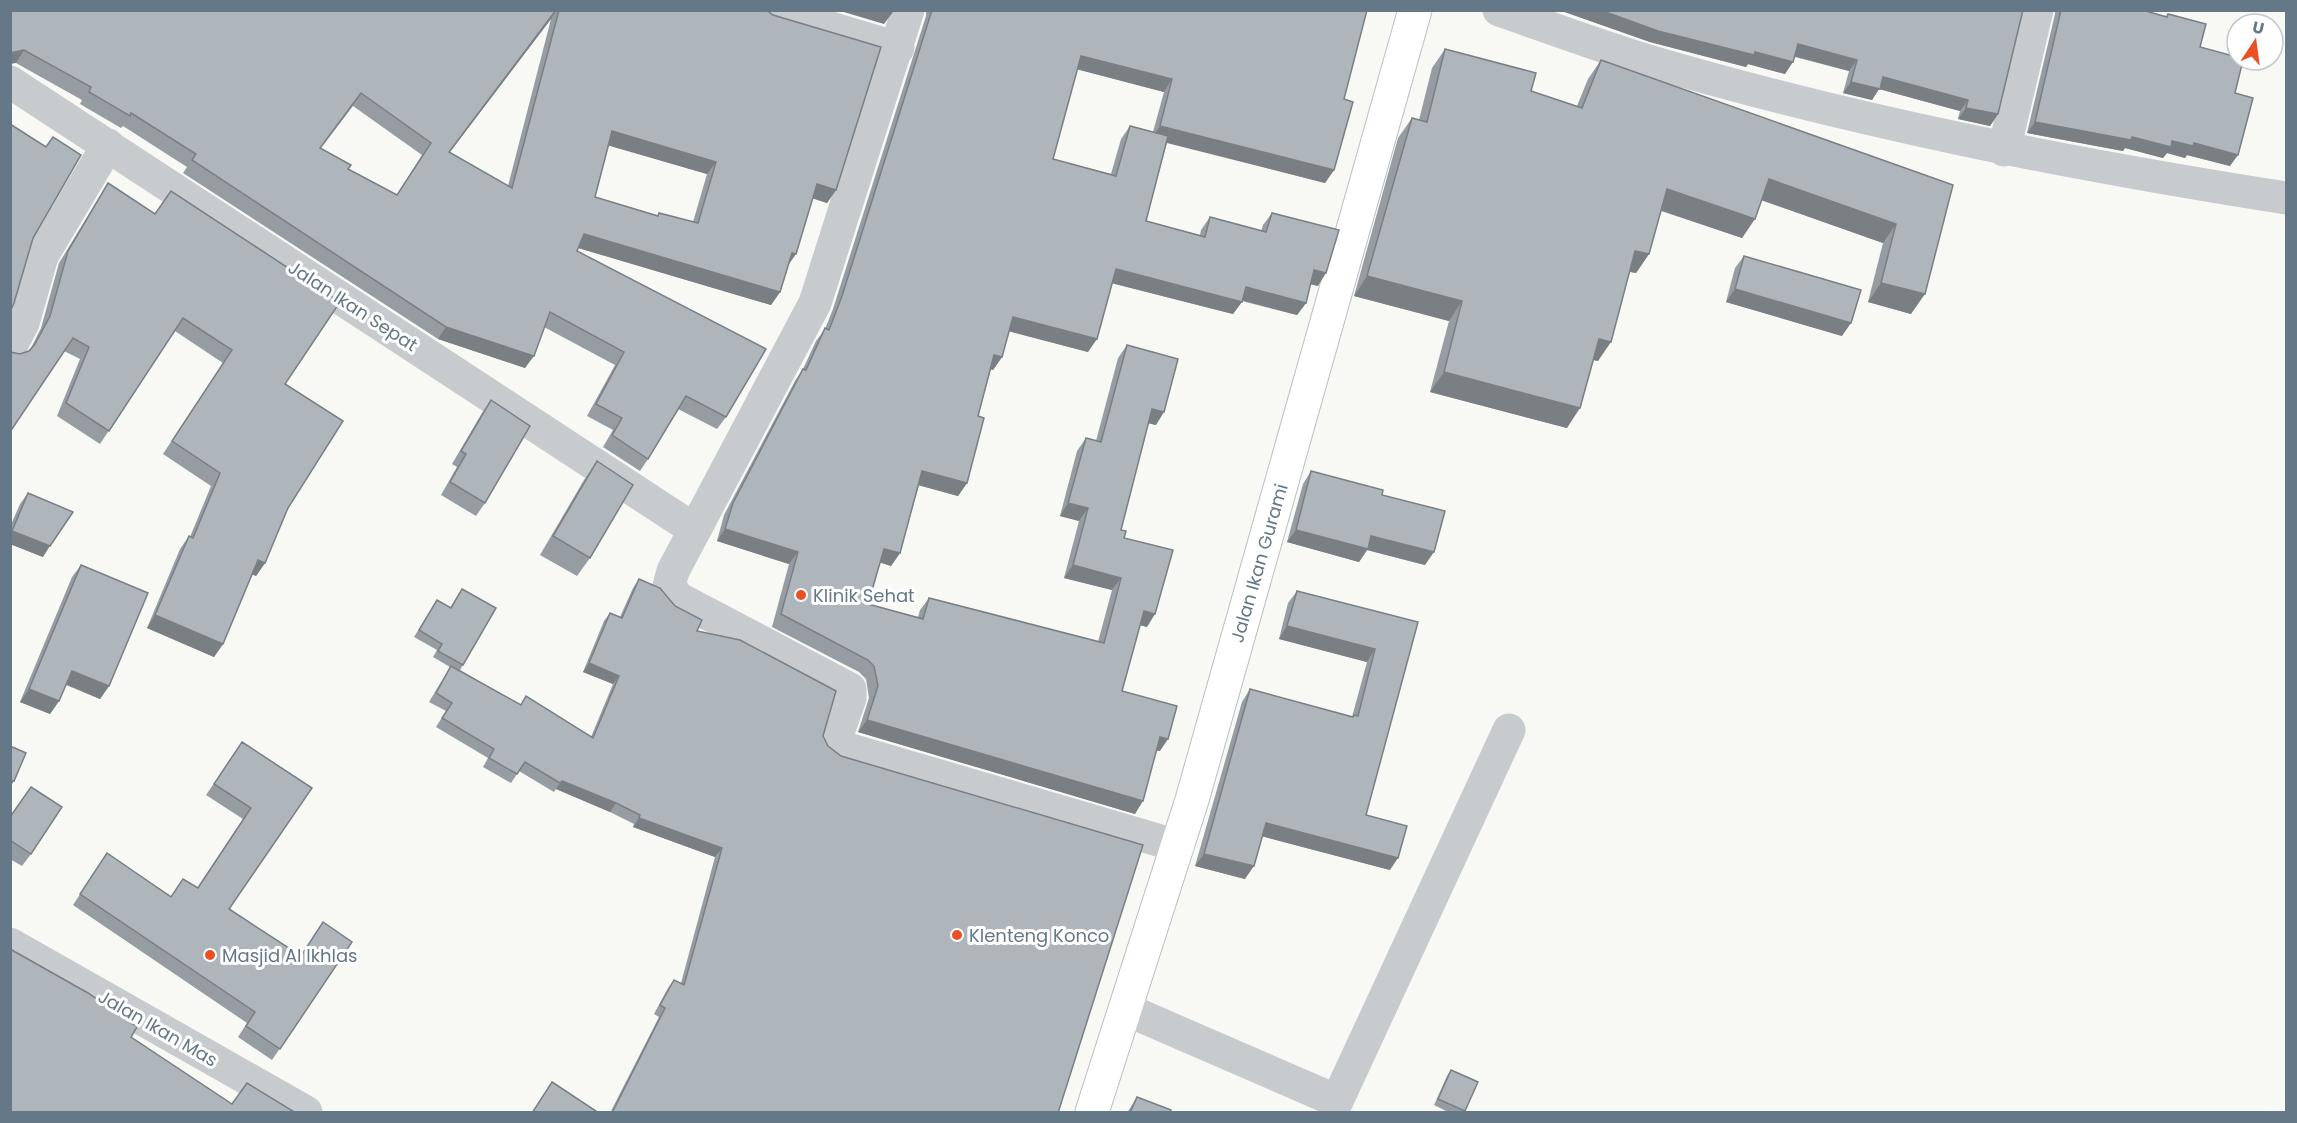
<svg xmlns="http://www.w3.org/2000/svg" width="2297" height="1123" viewBox="0 0 2297 1123" font-family="Poppins,sans-serif">
  <rect width="100%" height="100%" fill="#f8f8f5"/>
  <g fill="none" stroke-linecap="round" stroke-linejoin="round">
    <g stroke="#babec2" stroke-width="35">
      <path id="major" d="M1092,1112L1192,800L1415,10"/>
    </g>
    <g stroke="#c7cbce" stroke-width="33">
      <path d="M770,10L898,48"/>
      <path d="M908,10L815,303L673,571L669,586L678,598L850,689V698L835,741L841,747L1178,846"/>
      <path d="M1499,10C1548,27 1596,45 1645,60C1855,122 2070,164 2286,198"/>
      <path d="M10,82L695,530"/>
      <path d="M2004,150L2037,10"/>
      <path d="M10,348L23,323L42,256L108,145"/>
      <path d="M10,944L306,1112"/>
      <path d="M1125,1009L1337,1101L1509,730"/>
    </g>
    <use href="#major" stroke="#fff" stroke-width="33"/>
  </g>
  <g fill="#969da2" fill-rule="evenodd">
    <path d="M10,10H766L836,190L827,203L813,198L788,265L780,292L771,305L578,248L577,251L726,417L717,429L678,409L648,459L640,471L603,447L613,430L587,416L615,365L544,327L525,368L438,339L183,173L187,167L123,126L121,128L80,104L82,100L16,63ZM551,19L508,186L449,153ZM353,106L422,155L397,195L348,169L321,148ZM609,145L707,174L693,222L659,213L657,216L595,197Z"/>
    <path d="M926,10H1367L1344,99L1334,170L1325,183L1167,142L1146,221L1200,235L1201,230L1210,217L1261,231L1263,225L1272,213L1318,286L1310,284L1306,303L1297,315L1242,301L1233,314L1112,283L1088,352L1009,331L1002,357L993,370L991,369L978,416L967,483L958,496L919,485L900,553L891,566L880,562L868,604L918,617L920,610L929,598L1098,642L1112,590L1064,578L1079,521L1060,516L1077,451L1086,438L1096,441L1118,358L1127,345L1156,425L1148,423L1121,530L1124,538L1147,627L1140,625L1122,691L1160,751H1157L1135,814L858,732L869,698L866,679L859,672L772,627L789,564L717,541L724,515L795,381L803,369L816,341L825,329L833,309L926,16ZM1077,69L1164,92L1153,132L1130,126L1121,139L1111,174L1053,159Z"/>
    <path d="M1559,10H2023L1998,114L1990,126L1958,119L1960,111L1879,89L1872,100L1843,93L1849,71L1795,57L1785,74L1748,64L1746,67L1650,42Z"/>
    <path d="M2055,10H2142L2165,17L2168,14L2200,47L2235,93L2230,166L2187,155L2185,158L2167,153L2163,158L2125,148L2123,151L2027,133L2055,14Z"/>
    <path d="M1445,49L1531,91L1577,106L1588,79L1601,60L1953,185L1911,314L1868,302L1883,243L1762,200L1742,238L1661,211L1649,254L1636,273L1630,272L1598,361L1593,360L1567,428L1430,392L1449,321L1354,296L1398,138L1412,118L1419,120L1432,68Z"/>
    <path d="M108,183L285,384L288,508L265,563L256,576L252,574L223,644L214,657L147,628L180,549L189,536L190,537L211,486L163,454L223,363L175,331L100,444L57,416L80,359L64,351L20,354L30,350L41,328L59,263L100,196Z"/>
    <path d="M1744,256L1842,336L1726,302L1735,268Z"/>
    <path d="M491,400L485,503L476,516L441,495L457,467L452,464L482,413Z"/>
    <path d="M597,461L590,558L577,576L540,555L584,480Z"/>
    <path d="M1311,471L1425,565L1367,550L1359,562L1287,542L1303,484Z"/>
    <path d="M28,493L43,557L10,544V527L20,504Z"/>
    <path d="M81,565L109,686L100,699L66,685L59,701L50,714L20,702L72,577Z"/>
    <path d="M639,579L697,631L823,736L828,746L1058,1113H610L659,1017L654,1014L668,988L674,980L681,983L715,857L633,827L634,824L610,812L556,789L554,792L519,771L511,783L483,767L488,758L436,727L446,711L429,702L450,667L433,657L437,650L414,637L437,600L450,608L462,589L463,665L460,670L520,705L526,696L591,737L613,684L583,672L604,621L610,613L620,617L633,588Z"/>
    <path d="M1297,591L1418,622L1366,815L1390,870L1262,836L1245,879L1195,866L1242,702L1250,689L1352,717L1367,662L1279,639L1288,603Z"/>
    <path d="M242,742L312,788L229,909L300,956L352,942L272,1060L238,1037L247,1023L73,905L107,853L171,896L197,888L243,819L206,795Z"/>
    <path d="M10,817L31,854L22,866L10,859Z"/>
    <path d="M1451,1070L1465,1111L1464,1113H1450L1434,1105L1447,1076Z"/>
    <path d="M1137,1097L1170,1113H1127Z"/>
  </g>
  <g fill="#7a7f84">
    <path d="M557,10L551,19L440,165L449,152Z"/>
    <path d="M837,10H889L893,12L884,24Z"/>
    <path d="M1559,10H1600L1793,62L1785,74L1748,64L1746,67L1650,42Z"/>
    <path d="M1798,44L1857,60L1849,71L1790,55Z"/>
    <path d="M24,50L16,63L10,64V53Z"/>
    <path d="M1081,56L1172,79L1164,92L1072,68Z"/>
    <path d="M1883,77L1968,100L1960,111L1879,89L1872,100L1843,93L1851,82Z"/>
    <path d="M1966,108L1998,114L1990,126L1958,119Z"/>
    <path d="M2035,122L2132,137L2194,143L2238,155L2230,166L2187,155L2185,158L2167,153L2163,158L2125,148L2123,151L2027,133Z"/>
    <path d="M1160,126L1334,170L1325,183L1151,139Z"/>
    <path d="M612,131L716,162L707,174L603,144Z"/>
    <path d="M1769,179L1896,224L1883,243L1755,198Z"/>
    <path d="M817,184L836,190L827,203L808,197Z"/>
    <path d="M1667,189L1755,219L1742,238L1654,208Z"/>
    <path d="M584,234L780,292L771,305L575,247Z"/>
    <path d="M1635,251L1649,254L1636,273L1622,270Z"/>
    <path d="M792,253L796,254L787,267Z"/>
    <path d="M1116,269L1242,302L1233,314L1107,282Z"/>
    <path d="M1314,270L1326,273L1318,286L1305,283Z"/>
    <path d="M1367,276L1462,301L1449,321L1354,296Z"/>
    <path d="M1881,283L1925,294L1911,314L1868,302Z"/>
    <path d="M1246,287L1306,303L1297,315L1237,299Z"/>
    <path d="M1735,289L1851,323L1842,336L1726,302Z"/>
    <path d="M1013,317L1097,339L1088,352L1004,330Z"/>
    <path d="M446,327L534,356L525,368L438,339Z"/>
    <path d="M1599,339L1611,342L1598,361L1585,358Z"/>
    <path d="M994,355L1002,357L993,370L986,368Z"/>
    <path d="M1444,372L1580,408L1567,428L1430,392Z"/>
    <path d="M1152,409L1164,412L1156,425L1143,422Z"/>
    <path d="M922,471L967,483L958,496L914,484Z"/>
    <path d="M1068,503L1088,508L1079,521L1060,516Z"/>
    <path d="M725,529L798,552L789,564L717,541Z"/>
    <path d="M1296,530L1371,536L1434,552L1425,565L1367,550L1359,562L1287,542Z"/>
    <path d="M12,531L50,546L43,557L10,544V533Z"/>
    <path d="M884,549L900,553L891,566L875,561Z"/>
    <path d="M258,560L265,563L256,576L249,573Z"/>
    <path d="M1073,565L1121,578L1112,590L1064,578Z"/>
    <path d="M1144,611L1155,614L1147,627L1135,624Z"/>
    <path d="M155,615L223,644L214,657L147,628Z"/>
    <path d="M1287,626L1375,649L1367,662L1279,639Z"/>
    <path d="M589,663L619,676L613,684L583,672Z"/>
    <path d="M72,671L109,686L100,699L63,683Z"/>
    <path d="M29,689L59,701L50,714L20,702Z"/>
    <path d="M867,720L1143,801L1135,814L858,732Z"/>
    <path d="M1160,737L1168,739L1160,751L1151,749Z"/>
    <path d="M10,780L14,781L10,787Z"/>
    <path d="M562,781L616,803L610,812L556,789Z"/>
    <path d="M639,818L722,848L715,857L633,827Z"/>
    <path d="M1266,823L1398,858L1390,870L1257,835Z"/>
    <path d="M1204,854L1254,866L1245,879L1195,866Z"/>
  </g>
  <g fill="#aeb6bc" stroke="#7a7f84" stroke-width="1.5" fill-rule="evenodd">
    <path d="M10,10H556L449,152L512,188L559,10H766L773,15L881,47L836,190L817,184L796,254L792,253L780,292L584,234L577,251L766,349L726,417L686,396L648,459L612,435L622,418L596,404L624,352L550,312L534,356L446,327L192,160L196,154L131,113L130,116L89,92L91,87L24,50L10,53ZM361,93L431,143L397,195L348,169L351,165L320,148ZM612,131L716,162L698,223L659,213L658,216L595,197Z"/>
    <path d="M932,10H1367L1344,99L1353,102L1334,170L1160,126L1172,79L1081,56L1053,159L1116,176L1130,126L1168,136L1146,221L1205,237L1210,217L1266,232L1272,213L1339,230L1326,273L1314,270L1306,303L1246,287L1242,302L1116,269L1097,339L1013,317L1002,357L994,355L978,416L984,418L967,483L922,471L900,553L884,549L868,604L923,619L929,598L1104,643L1121,578L1073,565L1088,508L1068,503L1086,438L1101,442L1127,345L1178,359L1164,412L1152,409L1121,530L1126,531L1124,538L1173,550L1155,614L1144,611L1122,691L1177,706L1168,739L1160,737L1143,801L867,720L878,686L874,666L868,660L781,614L798,552L725,529L733,503L803,369L806,370L825,328L829,330L842,296Z"/>
    <path d="M1600,10H2023L1998,114L1966,108L1968,100L1883,77L1880,89L1851,82L1857,60L1798,44L1793,62L1755,52L1754,55L1658,31Z"/>
    <path d="M2061,10H2142L2167,17L2168,14L2206,24L2200,47L2237,57V60H2243L2235,93L2253,98L2238,155L2194,143L2193,146L2172,141L2171,147L2132,137L2131,140L2035,122Z"/>
    <path d="M1445,49L1536,73L1531,91L1582,108L1601,60L1953,185L1925,294L1881,283L1896,224L1769,179L1755,219L1667,189L1649,254L1635,251L1611,342L1599,339L1580,408L1444,372L1462,301L1367,276L1412,118L1427,122Z"/>
    <path d="M10,124L46,147L53,137L81,155L33,238L14,303L10,312Z"/>
    <path d="M108,183L155,214L171,191L340,302L285,384L343,421L288,508L265,563L258,560L223,644L155,615L189,536L193,538L220,473L172,441L232,350L183,318L109,431L66,403L89,347L73,338L10,432V352L20,354L29,351L35,344L50,316L68,251Z"/>
    <path d="M1744,256L1861,290L1851,323L1735,289Z"/>
    <path d="M491,400L530,426L485,503L450,482L466,454L461,451Z"/>
    <path d="M597,461L633,485L590,558L553,536Z"/>
    <path d="M1311,471L1383,490L1382,495L1445,511L1434,552L1371,536L1368,549L1296,530Z"/>
    <path d="M28,493L73,512L50,546L12,531Z"/>
    <path d="M81,565L148,593L109,686L72,671L59,701L29,689Z"/>
    <path d="M639,579L660,588L675,606L702,620L697,631L740,640L836,691L823,736L828,746L841,756L1143,845L1058,1113H612L665,1008L660,1005L674,980L684,985L722,848L639,818L640,815L616,803L562,781L560,783L525,762L517,774L489,758L494,749L442,718L452,703L436,693L451,666L521,705L526,696L593,738L619,676L589,663L610,613L622,618Z"/>
    <path d="M462,589L496,608L463,665L438,651L442,644L419,630L437,600L451,608Z"/>
    <path d="M1297,591L1418,622L1366,815L1407,826L1398,858L1266,823L1254,866L1204,854L1250,689L1353,717L1354,715L1358,716L1375,649L1287,626Z"/>
    <path d="M242,742L312,788L229,909L301,956L323,922L352,942L280,1049L246,1026L255,1012L80,894L107,853L171,897L183,879L198,888L251,808L214,784Z"/>
    <path d="M10,746L26,753L14,781L10,780Z"/>
    <path d="M31,787L62,807L31,854L10,840V817Z"/>
    <path d="M10,949L88,993L137,1027L131,1037L232,1104L247,1083L296,1113H10Z"/>
    <path d="M1451,1070L1478,1082L1465,1111L1438,1099Z"/>
    <path d="M552,1082L599,1113H532Z"/>
    <path d="M1137,1097L1171,1110L1170,1113H1130Z"/>
  </g>
  <g fill="#eb5022" stroke="#fff" stroke-width="2">
    <circle cx="801" cy="595" r="6"/>
    <circle cx="957" cy="935" r="6"/>
    <circle cx="210" cy="955" r="6"/>
  </g>
  <g text-anchor="middle" dominant-baseline="central" stroke-width="6" stroke-linejoin="round" paint-order="stroke">
    <g font-size="18" fill="#657887" stroke="#fff">
      <text transform="translate(353 306) rotate(33)">Jalan Ikan Sepat</text>
      <text transform="translate(1259 563) rotate(-74)">Jalan Ikan Gurami</text>
      <text transform="translate(158 1028) rotate(30)">Jalan Ikan Mas</text>
    </g>
    <g font-size="18" fill="#657887" stroke="#fff" text-anchor="start">
      <text x="813" y="595">Klinik Sehat</text>
      <text x="969" y="935">Klenteng Konco</text>
      <text x="222" y="955">Masjid Al Ikhlas</text>
    </g>
  </g>
  <rect width="2297" height="1123" fill="none" stroke="#657887" stroke-width="24"/>
  <g transform="translate(2255 42) rotate(13)"><circle r="28" fill="#ffffff" stroke="#c1c9cf" stroke-width="1.5"/>
  <path d="M0-4.5L10 22L0 15L-10 22Z" fill="#eb5022"/>
  <text y="-9" font-size="16" font-weight="bold" text-anchor="middle" fill="#657887">U</text>
  </g>
</svg>
